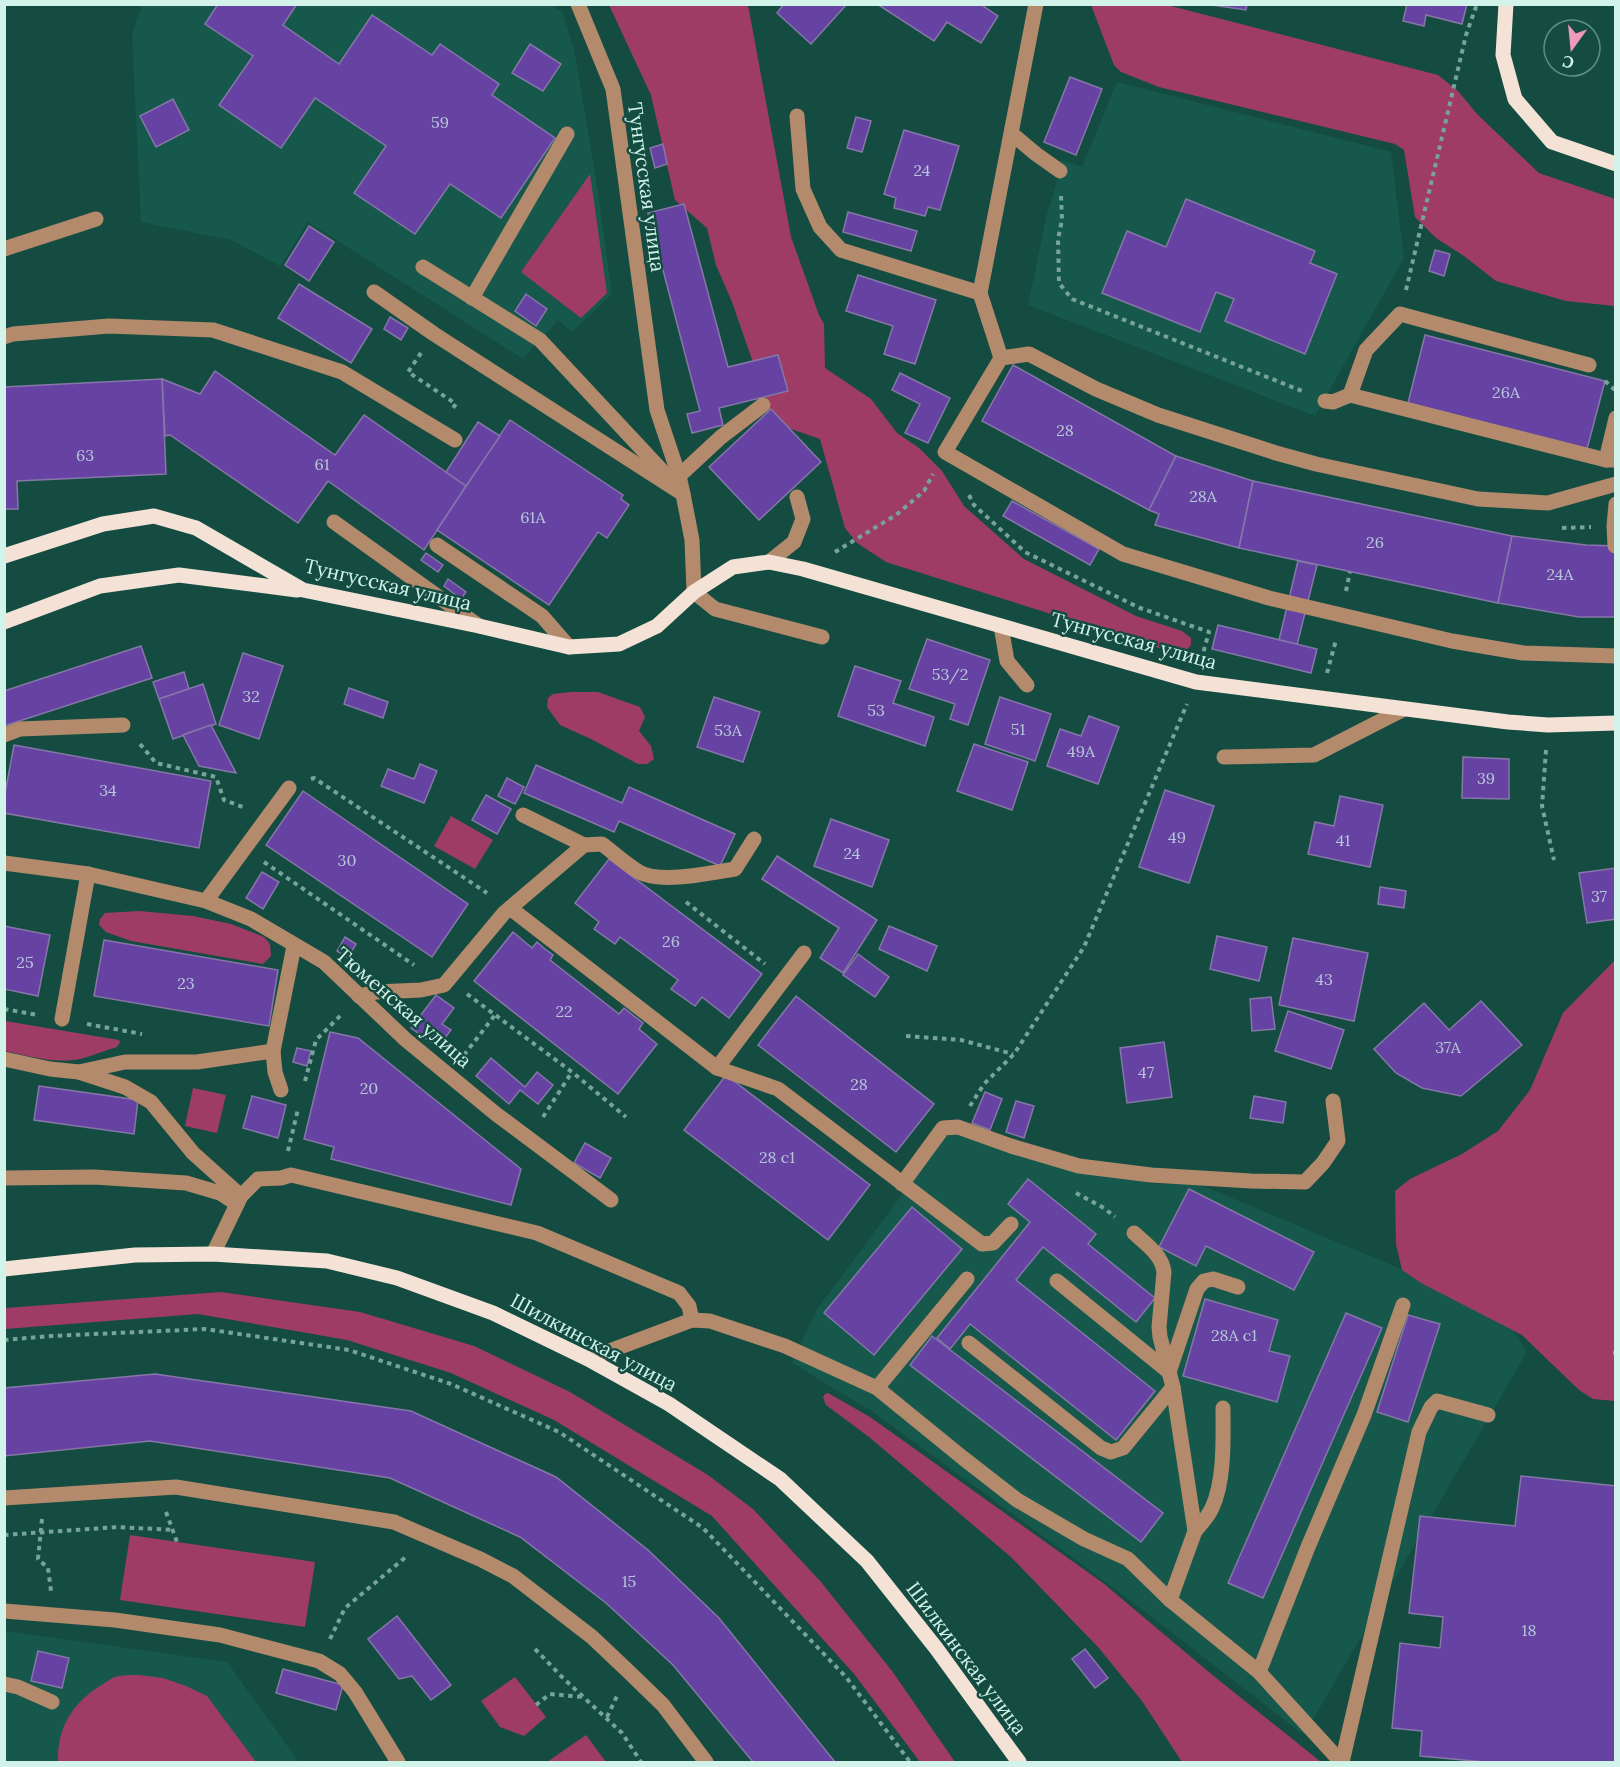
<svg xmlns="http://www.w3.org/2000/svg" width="1620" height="1767" viewBox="0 0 1620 1767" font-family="Lora,serif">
  <rect width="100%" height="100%" fill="#154c41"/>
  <g fill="#16584b">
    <path d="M142,5H551L563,13L574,49L596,179L612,294L572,332L558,320L523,359L308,222L280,266L231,240L141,222L132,35Z"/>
    <path d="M1117,82L1391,152L1404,258L1315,416L1028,305L1047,214L1060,171L1061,160L1082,167Z"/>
    <path d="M948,1132L1079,1171L1155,1184L1196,1183L1501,1311L1527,1352L1304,1735L1118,1591L873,1412L792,1363L816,1311Z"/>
    <path d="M5,1631L227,1662L299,1762H5Z"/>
  </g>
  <g fill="#9f3c66">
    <path d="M609,5H748L791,237L819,315L824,324L825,368L871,399L897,433L919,448L942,471L964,506L1024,559L1136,616L1182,631L1191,638V645L1185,652L1169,651L886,562L857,543L845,528L820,439L774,423L732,302L716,265L707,228L675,200L651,95Z"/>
    <path d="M1091,5H1167L1438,75L1458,91L1477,114L1539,173L1615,199V306L1566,301L1496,281L1464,256L1436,238L1415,217L1404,150L1395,144L1159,87L1121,72L1114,65Z"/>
    <path d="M590,174L607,293L581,318L521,272Z"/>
    <path d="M572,692H598L640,707L645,717L639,731L651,746L654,759L647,764H638L591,739L560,725L547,707L548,698L553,694Z"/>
    <path d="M451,816L493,840L475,869L434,846Z"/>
    <path d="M139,911L193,916L231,924L264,937L270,944L271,956L263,964L257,963L131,941L106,932L99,925L100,919L105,913Z"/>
    <path d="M1615,960V1401L1593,1399L1579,1390L1522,1335L1421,1283L1402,1270L1396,1244L1395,1191L1410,1179L1462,1154L1498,1131L1530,1090L1563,1013Z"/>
    <path d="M5,1021L119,1040L120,1042L117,1047C105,1050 93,1056 80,1059C55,1064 29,1056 5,1051Z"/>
    <path d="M193,1088L226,1095L217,1133L185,1126Z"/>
    <path d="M221,1292L360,1312L474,1346L570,1392L708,1475L753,1509L821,1582L892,1671L955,1762H920L855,1675L712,1516L554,1420L451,1373L347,1340L198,1314L5,1329V1308Z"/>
    <path d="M828,1393L870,1417L1103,1583L1210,1673L1321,1762H1182L1142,1701L1098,1647L1011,1557L869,1437L826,1405L823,1397L825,1394Z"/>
    <path d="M130,1535L315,1562L305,1627L120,1600Z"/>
    <path d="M139,1675L163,1678L186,1686L207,1696L256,1762H58C57,1727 73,1702 103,1684C107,1682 111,1678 115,1677C122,1675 132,1675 139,1675Z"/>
    <path d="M515,1677L546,1717L524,1736L500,1727L481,1701Z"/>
    <path d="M586,1735L606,1762H547Z"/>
  </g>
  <g fill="#6643a3" stroke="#8577a8" stroke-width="1.5">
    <path d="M218,4H297L283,25L339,64L372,15L432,55L440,44L499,84L492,95L555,138L501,218L450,184L415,234L354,193L386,146L315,98L281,148L219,105L253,56L205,24Z"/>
    <path d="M784,4H847L811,44L777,13Z"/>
    <path d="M877,4H980L998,16L981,43L947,22L934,41Z"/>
    <path d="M1205,4H1247L1246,10Z"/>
    <path d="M1407,4H1467L1462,24L1426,15L1424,26L1403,21Z"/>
    <path d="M530,44L561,64L543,91L512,73Z"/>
    <path d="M1070,77L1102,89L1076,155L1044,142Z"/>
    <path d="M173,99L189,130L156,147L140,116Z"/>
    <path d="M856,117L871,121L862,152L847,148Z"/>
    <path d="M904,130L959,146L940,210L928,207L925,216L894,208L896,198L884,194Z"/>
    <path d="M663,144L667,164L655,168L650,148Z"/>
    <path d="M1186,199L1315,251L1310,263L1337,274L1305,354L1225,321L1234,299L1216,292L1200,332L1102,293L1127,231L1166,247Z"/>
    <path d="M684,204L728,367L778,355L788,391L719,408L723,425L692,433L687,414L700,411L648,213Z"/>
    <path d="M848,212L917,231L911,251L843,232Z"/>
    <path d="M309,226L334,242L309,281L285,265Z"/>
    <path d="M1435,250L1450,254L1444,276L1429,271Z"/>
    <path d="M858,275L936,300L915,364L884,354L893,326L846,311Z"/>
    <path d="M299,284L372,329L351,363L278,318Z"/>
    <path d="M526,294L547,309L536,326L515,311Z"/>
    <path d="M390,317L408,328L401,340L384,329Z"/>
    <path d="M1425,335L1605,381L1587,449L1408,403Z"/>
    <path d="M1013,365L1176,456L1149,510L982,421Z"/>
    <path d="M215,371L335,455L364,415L466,486L424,550L328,481L298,523L170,435L165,436L162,379L200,394Z"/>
    <path d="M900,373L950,398L928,443L905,433L920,404L892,390Z"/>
    <path d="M162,379L166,474L17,481L18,509H4V387Z"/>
    <path d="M771,409L821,462L759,520L709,467Z"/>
    <path d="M510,420L623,495L621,499L629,505L607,538L598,532L549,605L437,530Z"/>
    <path d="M478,422L500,436L466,486L446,472Z"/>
    <path d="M1176,456L1253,481L1239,548L1155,525L1159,514L1149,510Z"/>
    <path d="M1253,481L1512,536L1498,603L1239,548Z"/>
    <path d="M1012,501L1099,549L1090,565L1003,516Z"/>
    <path d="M1512,536L1586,545L1616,546V617H1579L1498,603Z"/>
    <path d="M426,553L443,565L438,572L421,560Z"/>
    <path d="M1298,561L1317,565L1297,645L1279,640Z"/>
    <path d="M448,579L466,592L461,599L444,586Z"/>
    <path d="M1218,625L1317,649L1311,673L1212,649Z"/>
    <path d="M927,639L990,660L968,725L950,719L955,704L909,689Z"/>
    <path d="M141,646L152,678L4,726V691Z"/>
    <path d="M243,653L283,666L259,739L219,725Z"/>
    <path d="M855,666L901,681L893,703L934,717L925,746L838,716Z"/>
    <path d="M184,672L189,689L159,699L153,682Z"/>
    <path d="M203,684L216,724L173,739L159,699Z"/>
    <path d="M349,688L388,702L383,718L344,704Z"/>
    <path d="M714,697L760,712L743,762L697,747Z"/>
    <path d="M1000,697L1051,714L1035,761L985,744Z"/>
    <path d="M1089,716L1119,727L1098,784L1047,766L1060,729L1081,736Z"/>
    <path d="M211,725L236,773L199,766L183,735Z"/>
    <path d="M974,744L1028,762L1012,810L957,791Z"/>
    <path d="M14,745L211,781L199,848L4,813V799Z"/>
    <path d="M1463,757L1509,759V799L1462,798Z"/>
    <path d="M420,764L437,771L424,803L381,786L388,769L414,779Z"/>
    <path d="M536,765L622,803L629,787L735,834L720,866L619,821L614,832L524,793Z"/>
    <path d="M507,778L524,787L515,804L498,796Z"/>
    <path d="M1165,790L1214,806L1189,883L1139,867Z"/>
    <path d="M303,791L468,904L432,957L266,845Z"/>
    <path d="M486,795L511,809L497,834L472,820Z"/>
    <path d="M1340,796L1383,805L1370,867L1308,854L1315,822L1334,826Z"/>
    <path d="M831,819L889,840L872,887L814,866Z"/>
    <path d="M777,856L877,920L843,973L820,958L839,928L762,879Z"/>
    <path d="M609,859L762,974L729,1018L702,997L695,1006L671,989L678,980L620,937L615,944L594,929L599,922L575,903Z"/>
    <path d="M1616,868V919L1587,923L1579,873Z"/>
    <path d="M262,872L279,882L263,909L246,898Z"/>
    <path d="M1380,887L1406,891L1404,908L1378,904Z"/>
    <path d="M4,926L50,935L38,996L4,989Z"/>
    <path d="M889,926L937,946L927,971L879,949Z"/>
    <path d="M513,932L532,948L537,942L545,949L553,955L550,960L619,1014L624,1008L634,1016L643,1023L639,1029L657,1044L618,1094L474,981Z"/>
    <path d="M1217,936L1267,947L1259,981L1210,969Z"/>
    <path d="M345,937L356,944L348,958L337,951Z"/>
    <path d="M1293,938L1368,953L1354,1021L1279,1005Z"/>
    <path d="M104,940L278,970L269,1026L94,996Z"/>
    <path d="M858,954L889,977L875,997L843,975Z"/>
    <path d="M436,995L454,1008L442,1024L451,1030L438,1047L411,1028Z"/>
    <path d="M796,996L934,1104L896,1152L758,1045Z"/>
    <path d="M1271,997L1275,1029L1252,1031L1250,999Z"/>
    <path d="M1481,1001L1522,1045L1461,1096L1422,1088L1396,1073L1374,1049L1424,1003L1449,1030Z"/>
    <path d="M1288,1011L1344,1030L1331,1069L1275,1051Z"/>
    <path d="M330,1032L358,1038L521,1169L511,1205L331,1159L334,1147L304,1139Z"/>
    <path d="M1164,1042L1172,1097L1127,1103L1120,1048Z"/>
    <path d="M297,1048L311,1051L307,1066L293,1062Z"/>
    <path d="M491,1058L525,1087L537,1072L553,1085L538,1104L520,1090L509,1104L476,1076Z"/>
    <path d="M726,1075L870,1185L828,1240L684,1130Z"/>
    <path d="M39,1086L138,1100L134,1134L34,1120Z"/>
    <path d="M985,1092L1002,1099L990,1130L972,1123Z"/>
    <path d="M252,1096L286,1105L278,1138L243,1128Z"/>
    <path d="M1254,1096L1286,1102L1283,1123L1250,1118Z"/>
    <path d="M1016,1101L1034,1106L1024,1138L1006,1132Z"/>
    <path d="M585,1143L611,1158L600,1178L574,1163Z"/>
    <path d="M1028,1179L1096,1234L1088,1244L1155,1298L1136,1322L1043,1247L1016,1280L1155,1391L1116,1440L970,1324L950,1349L937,1338L1030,1222L1008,1204Z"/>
    <path d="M1189,1189L1314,1252L1294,1290L1206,1246L1196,1266L1159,1247Z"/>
    <path d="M912,1207L962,1249L874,1355L824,1313Z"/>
    <path d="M1205,1299L1278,1320L1269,1351L1290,1356L1277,1402L1183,1376Z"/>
    <path d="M1346,1313L1382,1328L1263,1598L1228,1583Z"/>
    <path d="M1408,1315L1440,1324L1408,1422L1377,1412Z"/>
    <path d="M932,1336L1163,1513L1141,1542L910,1365Z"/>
    <path d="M155,1374L411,1411L556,1477L648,1550L719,1618L835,1762H753L673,1665L606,1603L520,1537L390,1478L150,1441L4,1456V1388Z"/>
    <path d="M1521,1476L1616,1486V1762H1485L1420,1756L1422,1731L1392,1728L1400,1643L1440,1648L1443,1617L1409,1613L1420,1516L1515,1526Z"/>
    <path d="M397,1616L451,1685L431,1700L412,1676L399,1679L368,1639Z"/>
    <path d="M1085,1649L1108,1678L1095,1688L1072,1659Z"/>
    <path d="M38,1651L69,1658L62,1688L31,1681Z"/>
    <path d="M283,1669L343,1685L336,1710L276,1693Z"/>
  </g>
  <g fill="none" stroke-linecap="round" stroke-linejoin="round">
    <g stroke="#77a399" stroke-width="4" stroke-dasharray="4.5 4.5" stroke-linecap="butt">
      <path d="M1061,196L1062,220L1058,239L1059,283L1072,299L1302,391"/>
      <path d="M1406,290L1466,35L1477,4"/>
      <path d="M421,353L408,372L456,404L452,409"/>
      <path d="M1605,381L1616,391"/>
      <path d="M969,495L974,505L1025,552L1140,608L1209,632L1202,657"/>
      <path d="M1562,528L1591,527"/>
      <path d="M835,552L896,515L924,491L933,474"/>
      <path d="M1346,591L1350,572"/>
      <path d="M1327,673L1336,640"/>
      <path d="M140,744L156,763L216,777L224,800L243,807"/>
      <path d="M1546,750L1542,806L1554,860"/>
      <path d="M311,779L314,778L487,893"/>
      <path d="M264,862L414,965"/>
      <path d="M686,902L765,964"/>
      <path d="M467,994L572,1072L626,1117"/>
      <path d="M4,1009L38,1015"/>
      <path d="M87,1024L142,1034"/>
      <path d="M906,1036L961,1040L1013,1054"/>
      <path d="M464,1055L495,1015"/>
      <path d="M305,1081L316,1040L342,1014"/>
      <path d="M970,1106L984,1084L1014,1054L1084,947L1187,704"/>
      <path d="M543,1117L572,1072"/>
      <path d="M288,1151L298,1109"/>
      <path d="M1076,1193L1104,1208L1115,1217"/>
      <path d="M4,1340L51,1336L205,1329L349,1350L451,1384L559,1432L703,1528L846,1677L910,1762"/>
      <path d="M1613,1353H1616"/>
      <path d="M166,1512L177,1542"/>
      <path d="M42,1519L38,1559L48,1568L51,1591"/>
      <path d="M4,1535L118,1527L173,1530"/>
      <path d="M330,1639L345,1608L407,1556"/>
      <path d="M535,1649L563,1678L622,1733L641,1762"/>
      <path d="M536,1705L550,1694L583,1697"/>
      <path d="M607,1717L617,1696"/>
    </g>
    <g stroke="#b48a6c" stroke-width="15">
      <path d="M578,4L613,89L657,410L679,476L683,494L692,540L694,592L715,609L822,637"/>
      <path d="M797,116L803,189L820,227L841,250L980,293"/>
      <path d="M1012,134L1036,154L1060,171"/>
      <path d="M4,249L96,219"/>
      <path d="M423,267L540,340L667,476"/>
      <path d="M374,292L434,334L683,494"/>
      <path d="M472,298L567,134"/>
      <path d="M4,337L13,334L109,326L213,330L342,372L455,440"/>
      <path d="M1001,358L980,293L1036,4"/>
      <path d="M1350,395L1366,350L1400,314L1589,365"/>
      <path d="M1325,401L1333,402L1350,395L1606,460H1616"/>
      <path d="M1606,460L1616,418"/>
      <path d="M679,476L721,437L763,405"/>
      <path d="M1616,484L1548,503L1478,499L1316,464L1276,453L1158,415L1096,389L1029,354L1001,358L945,452L1123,554L1269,598L1452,641L1523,653L1616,656"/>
      <path d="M334,522L479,626"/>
      <path d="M437,545L542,616L569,647"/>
      <path d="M1615,546L1614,526L1616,504"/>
      <path d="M769,562L794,542L803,519L797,497"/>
      <path d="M1001,626L1007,661L1027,685"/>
      <path d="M4,735L20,729L123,725"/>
      <path d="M1224,757L1314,755L1404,709"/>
      <path d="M523,815L584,845"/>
      <path d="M4,863L88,874L206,901L251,919L324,962L406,1040L496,1114L611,1200"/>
      <path d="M206,901L289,788"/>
      <path d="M510,908L584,845L602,844C614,853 626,864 639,872C661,884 710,873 735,869L754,839"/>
      <path d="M359,996L376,992L421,990L444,985L504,913L510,908L717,1068L778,1089L982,1244L993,1243L1011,1224"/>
      <path d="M62,1019L88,874"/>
      <path d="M273,1051L275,1072L281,1090"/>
      <path d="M4,1059L50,1069L79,1072L125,1087L151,1102L193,1153L241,1196"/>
      <path d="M717,1068L804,953"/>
      <path d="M79,1072L125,1062H197L273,1051L294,946"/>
      <path d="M4,1178L94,1177L186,1183L220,1193L237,1204"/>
      <path d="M902,1184L943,1128L958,1127L1011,1146L1079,1166L1151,1175L1251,1181L1305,1182L1323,1163L1338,1141L1333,1101"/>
      <path d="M1134,1233C1146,1244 1162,1255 1164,1272L1159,1327L1160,1337L1173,1387L1195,1531L1170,1600"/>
      <path d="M213,1254L241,1196L258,1179L281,1178L291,1175L537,1233L679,1293L689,1306L692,1320"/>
      <path d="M1057,1281L1169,1372L1197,1289L1204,1281L1213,1279L1238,1287"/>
      <path d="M969,1343L1101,1448L1111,1452L1123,1448L1173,1387"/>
      <path d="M588,1359L692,1320L710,1321L785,1346L877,1388L963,1458L1017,1500L1084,1539L1128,1559L1170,1600L1259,1672L1341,1762"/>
      <path d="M877,1388L967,1279"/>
      <path d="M4,1498L176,1487L394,1522L480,1559L513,1576L592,1637L629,1672L663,1705L706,1762"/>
      <path d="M1195,1531C1201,1524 1208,1517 1212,1508C1225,1480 1223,1438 1223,1408"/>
      <path d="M4,1611L115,1620L220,1635L319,1661L340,1674L355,1692L398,1762"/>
      <path d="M1259,1672L1308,1547L1364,1415L1403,1305"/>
      <path d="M4,1684L18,1687L52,1702"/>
      <path d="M1342,1762L1419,1432L1431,1407L1437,1401L1488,1415"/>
    </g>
    <g stroke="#f4e2d6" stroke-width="15">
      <path d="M1506,4L1503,55L1515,99L1552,142L1616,164"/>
      <path d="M4,556L103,524L154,516L196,528L303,590L479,626L569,647L619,644L657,626L694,592L733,567L769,562L803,569L1196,682L1508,722L1548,725L1616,723"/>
      <path d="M4,622L100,586L179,575L297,590"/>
      <path d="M4,1269L135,1255L213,1254L327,1261L397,1278L493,1313L588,1359L669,1404L780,1479L867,1561L936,1648L1019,1762"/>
    </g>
  </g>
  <g text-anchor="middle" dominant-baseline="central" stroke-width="5" stroke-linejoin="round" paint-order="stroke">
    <g font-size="16" fill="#b6c7d8">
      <text x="440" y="122">59</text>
      <text x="922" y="170">24</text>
      <text x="1506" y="392">26А</text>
      <text x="1065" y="430">28</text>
      <text x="85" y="455">63</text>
      <text x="322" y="464">61</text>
      <text x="1203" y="496">28А</text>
      <text x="533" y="517">61А</text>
      <text x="1375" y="542">26</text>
      <text x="1560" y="574">24А</text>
      <text x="950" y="674">53/2</text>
      <text x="251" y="696">32</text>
      <text x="876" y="710">53</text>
      <text x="1018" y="729">51</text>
      <text x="728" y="730">53А</text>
      <text x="1081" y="751">49А</text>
      <text x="1486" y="778">39</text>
      <text x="108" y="790">34</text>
      <text x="1177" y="837">49</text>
      <text x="1343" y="840">41</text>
      <text x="852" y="853">24</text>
      <text x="347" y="860">30</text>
      <text x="1599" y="896">37</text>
      <text x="671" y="941">26</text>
      <text x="25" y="962">25</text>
      <text x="1324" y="979">43</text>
      <text x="186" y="983">23</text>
      <text x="564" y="1011">22</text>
      <text x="1448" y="1047">37А</text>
      <text x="1146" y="1072">47</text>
      <text x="859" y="1084">28</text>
      <text x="369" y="1088">20</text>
      <text x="777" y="1157">28 с1</text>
      <text x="1234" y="1335">28А с1</text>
      <text x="629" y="1581">15</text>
      <text x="1529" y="1630">18</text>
    </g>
    <g font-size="20" fill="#d1f3e9" stroke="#154c41">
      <text transform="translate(647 187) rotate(82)">Тунгусская улица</text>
      <text transform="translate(388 584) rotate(13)">Тунгусская улица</text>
      <text transform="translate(1134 640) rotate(15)">Тунгусская улица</text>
      <text transform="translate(404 1007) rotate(41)">Тюменская улица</text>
      <text transform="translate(594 1342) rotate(28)">Шилкинская улица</text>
      <text transform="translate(967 1658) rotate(53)">Шилкинская улица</text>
    </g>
  </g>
  <rect width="1620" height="1767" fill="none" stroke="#d1f3e9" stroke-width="12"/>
  <g transform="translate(1572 48) rotate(195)"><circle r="28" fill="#154c41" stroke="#608f84" stroke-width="1.5"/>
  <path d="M0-4.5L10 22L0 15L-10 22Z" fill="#ef9ab8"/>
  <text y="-9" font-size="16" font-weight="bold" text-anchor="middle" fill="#d1f3e9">С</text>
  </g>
</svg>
